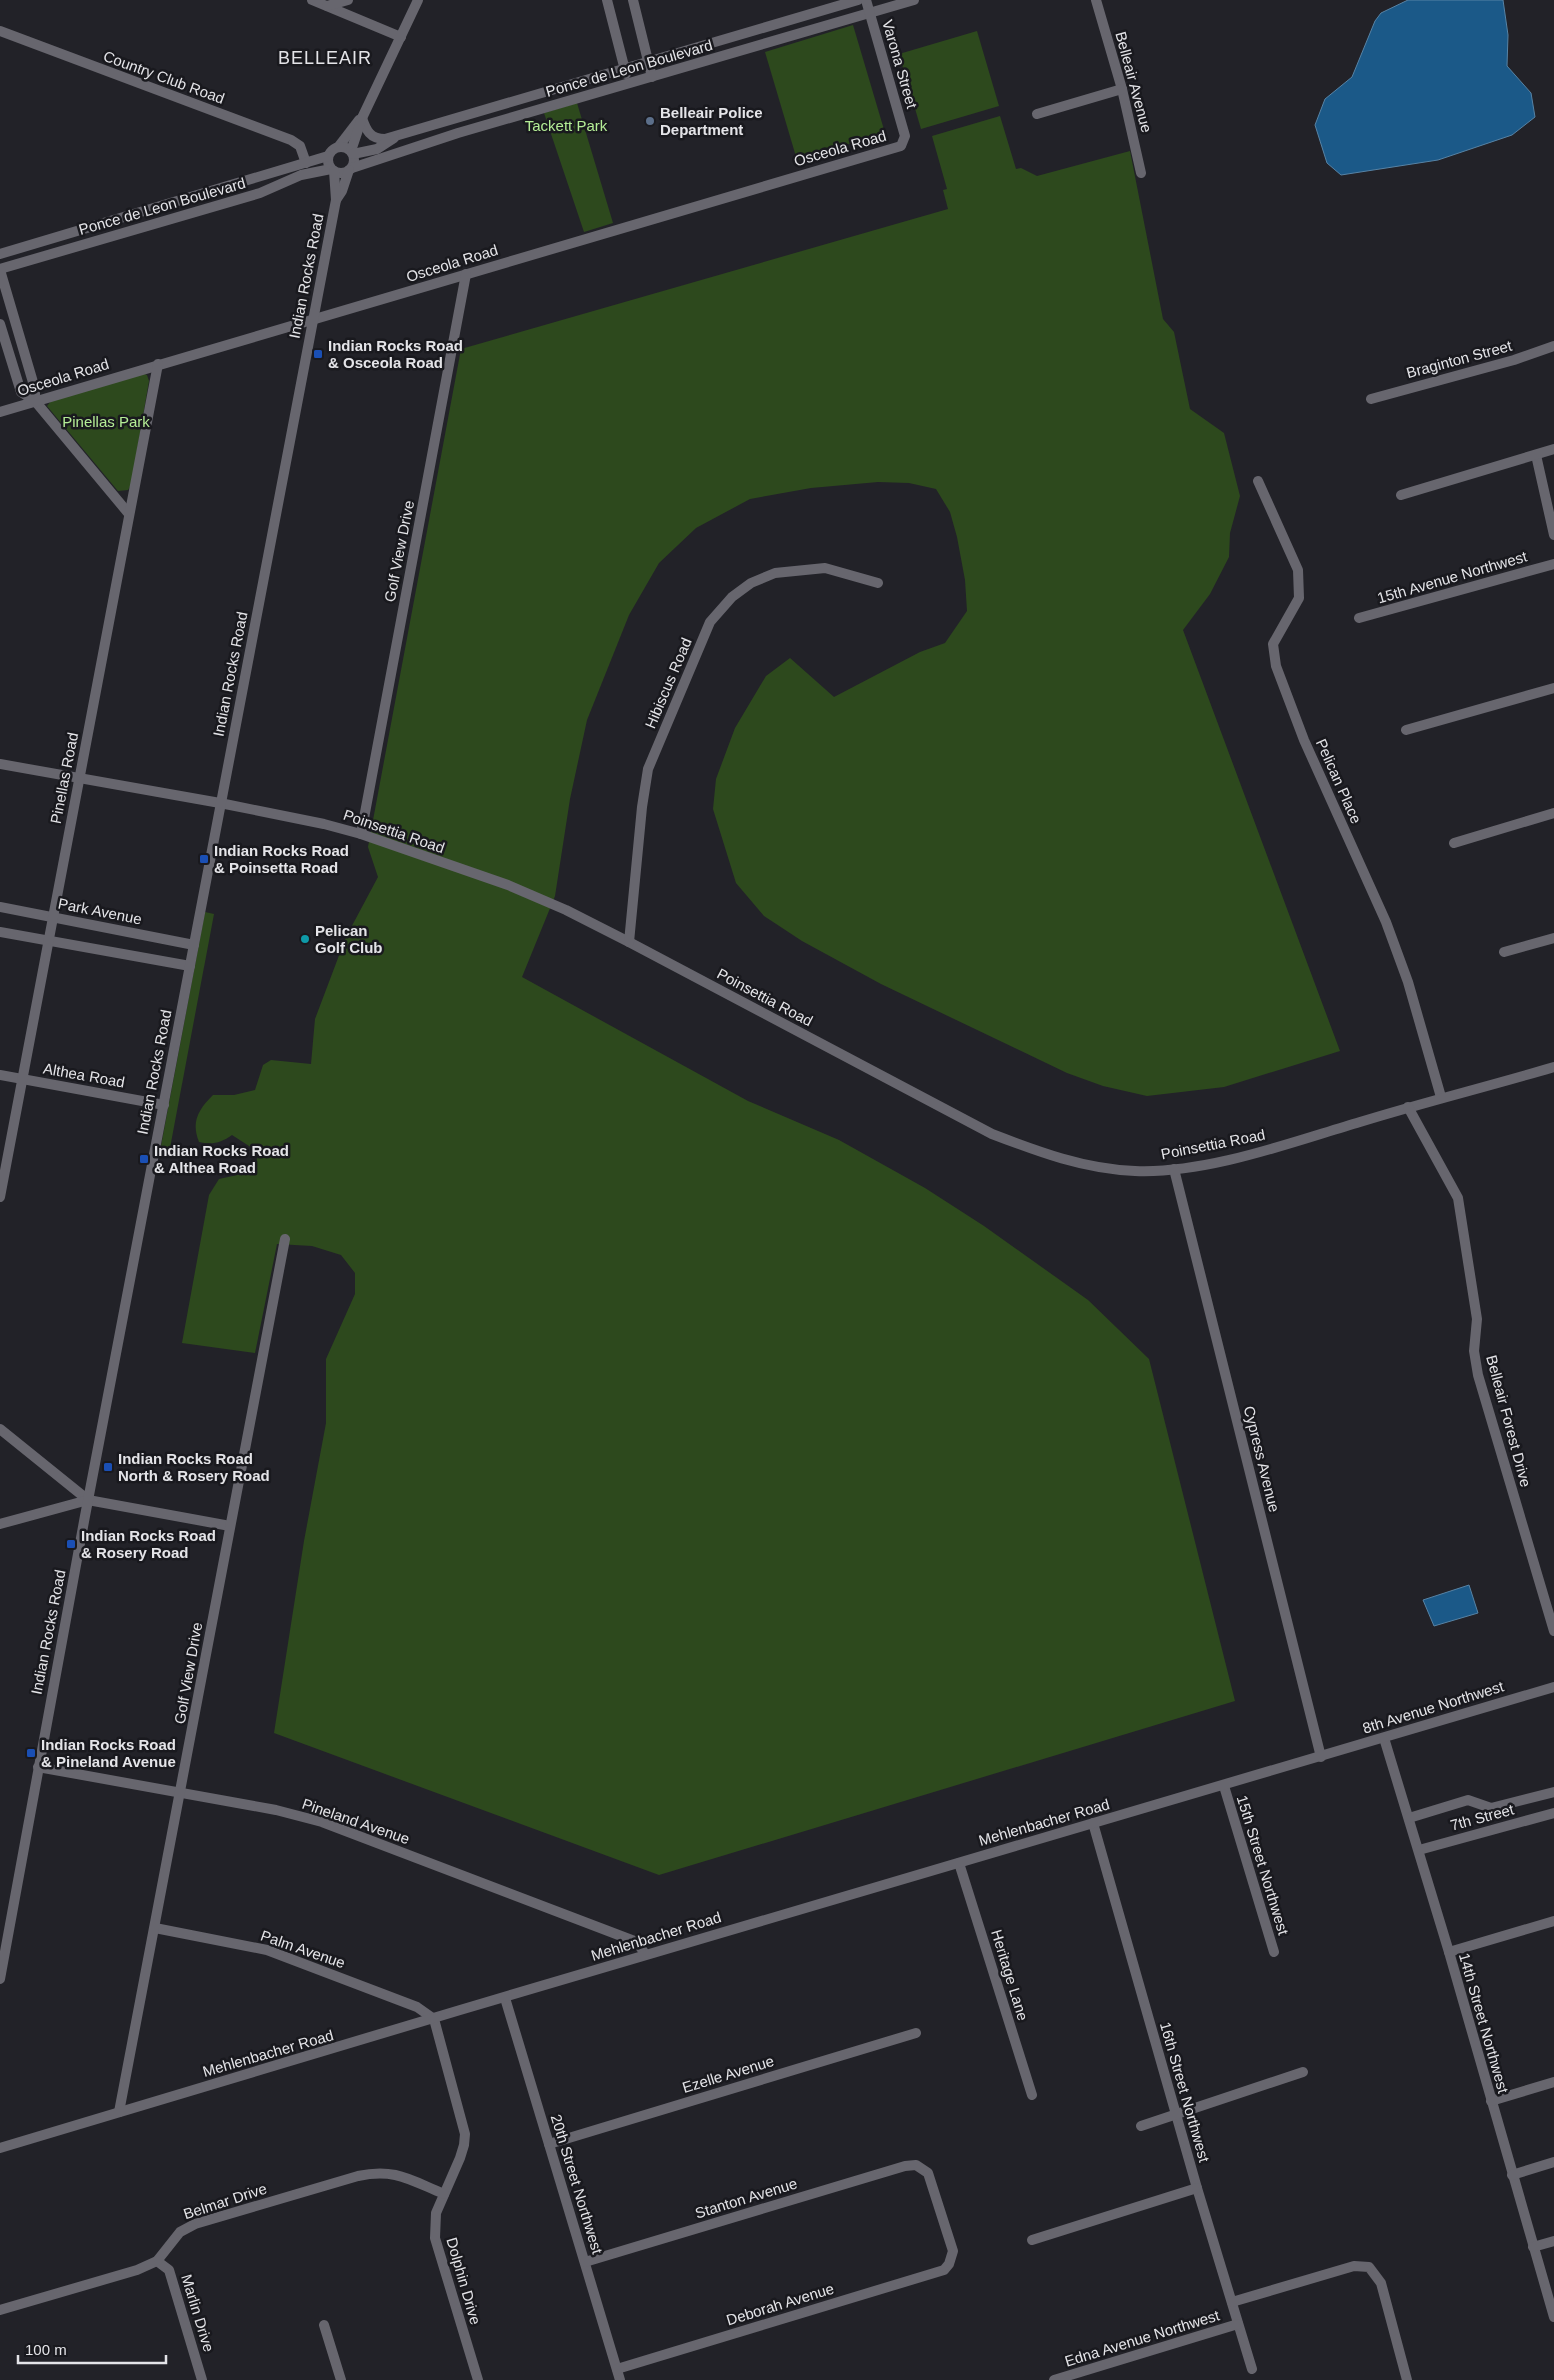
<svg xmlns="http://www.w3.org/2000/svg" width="1554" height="2380" viewBox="0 0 1554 2380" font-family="Helvetica,sans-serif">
  <rect width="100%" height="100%" fill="#222228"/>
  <g fill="#2d491d">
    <path d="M853,25L885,133L797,160L765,52Z"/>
    <path d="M977,31L999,106L921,129L899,54Z"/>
    <path d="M577,103L613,223L584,232L544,113Z"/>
    <path d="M1000,116L1016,169L1021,168L1037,176L1130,151L1163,319L1174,332L1190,409L1224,433L1240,496L1230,533L1229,557L1210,594L1183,630L1340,1051L1224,1087L1147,1096L1103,1086L1067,1073L881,984L802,941L764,916L736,883L713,809L716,779L735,728L766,676L790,658L834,697L920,652L945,643L967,611L965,580L957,537L950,512L936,489L909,483L878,482L811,488L750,499L696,528L659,563L629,615L587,720L570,799L555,896L522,977L748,1101L839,1140L925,1188L984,1226L1088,1300L1149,1359L1235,1701L659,1875L274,1733L304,1541L326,1423V1359L355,1294V1273L341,1255L312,1246L277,1244L255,1353L182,1343L209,1195L219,1179L251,1172L260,1153L232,1135C221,1143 212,1145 199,1142C191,1122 198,1110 213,1095H234L255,1090L263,1065L271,1060L311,1064L315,1019L346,937L378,877L368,847L461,349L948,209L943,190L947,189L932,136Z"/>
    <path d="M142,373L147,375L149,381L131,485L128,490L118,491L47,406L51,401Z"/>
    <path d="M205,912L214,914L170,1148L161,1146Z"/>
  </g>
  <g fill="#1b5988" stroke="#5783a5">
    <path d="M1408,0H1503L1508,35L1507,66L1531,93L1535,117L1512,135L1438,160L1341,175L1327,163L1315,125L1325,99L1352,77L1375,21L1381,13Z"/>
    <path d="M1469,1585L1478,1613L1434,1626L1423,1600Z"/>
  </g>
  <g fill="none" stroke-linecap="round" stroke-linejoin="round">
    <g stroke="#67666e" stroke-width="10">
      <path d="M312,0L401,37"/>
      <path d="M607,0L626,74"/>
      <path d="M633,0L652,77"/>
      <path d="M1096,0L1122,89L1141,173"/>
      <path d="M327,6L348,0"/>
      <path d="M0,31L291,140L300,146L306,163"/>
      <path d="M1037,114L1122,89"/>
      <path d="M362,118C366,130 370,139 385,139L858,0"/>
      <path d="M339,146L359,120"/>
      <circle cx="341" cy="160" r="13"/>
      <path d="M351,151L362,118L418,0"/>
      <path d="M353,154L377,149L394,138"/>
      <path d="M352,168L458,133L914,0"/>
      <path d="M336,200L342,191L349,170"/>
      <path d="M0,254L328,156"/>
      <path d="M0,269L260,193L301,175L331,169"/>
      <path d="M0,270L35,389V401"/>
      <path d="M0,324L21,392L35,401L129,514"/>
      <path d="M1371,399L1514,360L1554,346"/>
      <path d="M0,412L901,146L905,136L866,0"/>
      <path d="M1536,455L1554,535"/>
      <path d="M1258,481L1298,570L1299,598L1273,644L1276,666L1304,740L1386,922L1408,982L1441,1097"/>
      <path d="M1401,495L1554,449"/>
      <path d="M1359,618L1554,564"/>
      <path d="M1406,730L1554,688"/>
      <path d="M0,764L220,803L324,824L361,834L508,885L566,910L629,942L992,1134C1039,1152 1084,1169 1135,1171C1207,1174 1292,1142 1360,1122C1425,1102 1490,1086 1554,1067"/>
      <path d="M361,834L466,274"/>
      <path d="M1454,843L1554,813"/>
      <path d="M0,907L194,945"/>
      <path d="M0,932L190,966"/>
      <path d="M629,942L642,807L648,769L710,622L732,597L751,583L775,573L825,568L878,583"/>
      <path d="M1504,952L1554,938"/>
      <path d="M0,1075L164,1105"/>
      <path d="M1408,1107L1458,1198L1477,1319L1474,1351L1478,1375L1554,1631"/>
      <path d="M1174,1169L1321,1757"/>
      <path d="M0,1197L158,364"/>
      <path d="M0,1429L88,1500L230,1526"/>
      <path d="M0,1524L88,1500"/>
      <path d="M1384,1738L1449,1952L1554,2317"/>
      <path d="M38,1767L276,1810L322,1822L637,1942L645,1954"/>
      <path d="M1224,1786L1274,1952"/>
      <path d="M1409,1818L1468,1800L1491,1808L1554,1792"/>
      <path d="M1093,1823L1197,2188L1252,2369"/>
      <path d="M1419,1850L1554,1813"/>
      <path d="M959,1863L1032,2095"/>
      <path d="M155,1928L267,1950L417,2007L434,2019L465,2134L464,2145L460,2158L436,2213L435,2238L478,2380"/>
      <path d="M1449,1952L1554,1921"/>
      <path d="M0,1979L85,1516L336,200L334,171"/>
      <path d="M505,1998L620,2380"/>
      <path d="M1491,2101L1554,2082"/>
      <path d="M119,2112L285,1239"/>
      <path d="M1141,2126L1303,2072"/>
      <path d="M549,2144L916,2033"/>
      <path d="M0,2148C517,1991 1036,1841 1554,1687"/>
      <path d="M1512,2175L1554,2162"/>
      <path d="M1032,2240L1197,2188"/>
      <path d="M1533,2247L1554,2241"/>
      <path d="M157,2261L169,2270L202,2380"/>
      <path d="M585,2262L905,2166L916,2165L928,2173L953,2251L949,2264L944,2270L617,2369"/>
      <path d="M1232,2302L1354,2266L1369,2267L1381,2283L1407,2380"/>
      <path d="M0,2310L137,2270L157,2261L180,2232L195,2224L358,2176C395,2168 410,2180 444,2194"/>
      <path d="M324,2325L341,2380"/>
      <path d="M1054,2380L1238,2324"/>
    </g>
  </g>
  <circle fill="#5c6f8a" stroke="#19191e" stroke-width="2" cx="650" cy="121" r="5"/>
  <g fill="#1a4fb4" stroke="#19191e" stroke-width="2">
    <rect x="313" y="349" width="10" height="10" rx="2.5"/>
    <rect x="199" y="854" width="10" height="10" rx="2.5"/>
    <rect x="139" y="1154" width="10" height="10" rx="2.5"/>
    <rect x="103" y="1462" width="10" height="10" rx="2.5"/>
    <rect x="66" y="1539" width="10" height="10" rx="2.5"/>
    <rect x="26" y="1748" width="10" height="10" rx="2.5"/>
  </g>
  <circle fill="#0f9aa8" stroke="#19191e" stroke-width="2" cx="305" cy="939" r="5"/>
  <g text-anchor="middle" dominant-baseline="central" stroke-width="5" stroke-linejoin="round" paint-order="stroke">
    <g font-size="15" fill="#e4e4e8" stroke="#19191e">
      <text transform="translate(900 64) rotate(74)">Varona Street</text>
      <text transform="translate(629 68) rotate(-16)">Ponce de Leon Boulevard</text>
      <text transform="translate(164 77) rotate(20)">Country Club Road</text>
      <text transform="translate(1134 82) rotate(75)">Belleair Avenue</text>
      <text transform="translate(840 148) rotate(-16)">Osceola Road</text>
      <text transform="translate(162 206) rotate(-16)">Ponce de Leon Boulevard</text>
      <text transform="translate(452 263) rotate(-17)">Osceola Road</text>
      <text transform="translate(306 276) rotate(-79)">Indian Rocks Road</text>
      <text transform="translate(1459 359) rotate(-15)">Braginton Street</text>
      <text transform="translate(63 377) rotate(-17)">Osceola Road</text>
      <text transform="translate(399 551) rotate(-79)">Golf View Drive</text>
      <text transform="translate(1452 577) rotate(-16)">15th Avenue Northwest</text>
      <text transform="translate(230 674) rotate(-79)">Indian Rocks Road</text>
      <text transform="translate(668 683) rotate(-67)">Hibiscus Road</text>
      <text transform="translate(64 778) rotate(-79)">Pinellas Road</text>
      <text transform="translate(1339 781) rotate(66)">Pelican Place</text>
      <text transform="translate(394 831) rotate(19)">Poinsettia Road</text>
      <text transform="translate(100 911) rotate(11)">Park Avenue</text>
      <text transform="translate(765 997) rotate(28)">Poinsettia Road</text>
      <text transform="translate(154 1072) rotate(-79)">Indian Rocks Road</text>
      <text transform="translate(84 1075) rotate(10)">Althea Road</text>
      <text transform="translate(1213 1144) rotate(-11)">Poinsettia Road</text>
      <text transform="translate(1509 1421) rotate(75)">Belleair Forest Drive</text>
      <text transform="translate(1262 1459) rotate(76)">Cypress Avenue</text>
      <text transform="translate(48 1632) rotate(-79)">Indian Rocks Road</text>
      <text transform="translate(188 1673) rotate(-80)">Golf View Drive</text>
      <text transform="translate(1433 1707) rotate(-17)">8th Avenue Northwest</text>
      <text transform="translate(1482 1817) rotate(-15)">7th Street</text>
      <text transform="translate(356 1821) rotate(19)">Pineland Avenue</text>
      <text transform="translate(1044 1822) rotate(-16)">Mehlenbacher Road</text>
      <text transform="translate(1263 1865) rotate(73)">15th Street Northwest</text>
      <text transform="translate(656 1936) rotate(-17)">Mehlenbacher Road</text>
      <text transform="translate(303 1949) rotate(19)">Palm Avenue</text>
      <text transform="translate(1010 1975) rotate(73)">Heritage Lane</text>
      <text transform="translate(1484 2023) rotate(74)">14th Street Northwest</text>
      <text transform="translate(268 2053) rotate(-16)">Mehlenbacher Road</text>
      <text transform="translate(728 2074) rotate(-17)">Ezelle Avenue</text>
      <text transform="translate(1185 2092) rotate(74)">16th Street Northwest</text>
      <text transform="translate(577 2184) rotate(73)">20th Street Northwest</text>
      <text transform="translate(746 2198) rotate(-17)">Stanton Avenue</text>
      <text transform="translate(225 2201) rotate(-18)">Belmar Drive</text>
      <text transform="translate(464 2281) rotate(74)">Dolphin Drive</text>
      <text transform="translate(780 2304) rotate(-17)">Deborah Avenue</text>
      <text transform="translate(198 2313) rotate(73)">Marlin Drive</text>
      <text transform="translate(1142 2338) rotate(-17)">Edna Avenue Northwest</text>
    </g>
    <g font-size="15" font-weight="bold" fill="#e4e4e8" stroke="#19191e" text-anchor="start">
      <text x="660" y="112">Belleair Police<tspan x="660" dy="17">Department</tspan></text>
      <text x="328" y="345">Indian Rocks Road<tspan x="328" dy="17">&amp; Osceola Road</tspan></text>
      <text x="214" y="850">Indian Rocks Road<tspan x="214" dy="17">&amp; Poinsetta Road</tspan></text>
      <text x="315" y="930">Pelican<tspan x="315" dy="17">Golf Club</tspan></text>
      <text x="154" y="1150">Indian Rocks Road<tspan x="154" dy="17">&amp; Althea Road</tspan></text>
      <text x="118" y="1458">Indian Rocks Road<tspan x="118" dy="17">North &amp; Rosery Road</tspan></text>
      <text x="81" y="1535">Indian Rocks Road<tspan x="81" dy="17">&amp; Rosery Road</tspan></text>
      <text x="41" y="1744">Indian Rocks Road<tspan x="41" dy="17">&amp; Pineland Avenue</tspan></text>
    </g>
    <g font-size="15" fill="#b4ed96" stroke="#19191e">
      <text x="566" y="125">Tackett Park</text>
      <text x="106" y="421">Pinellas Park</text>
    </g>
    <g font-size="18" letter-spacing="1" fill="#e4e4e8" stroke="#19191e">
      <text x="325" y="58">BELLEAIR</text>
    </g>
  </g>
  <path d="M18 2355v8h148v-8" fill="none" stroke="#e4e4e8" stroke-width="2.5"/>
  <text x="25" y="2355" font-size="15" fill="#e4e4e8" stroke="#19191e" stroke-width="4" paint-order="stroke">100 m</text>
</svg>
